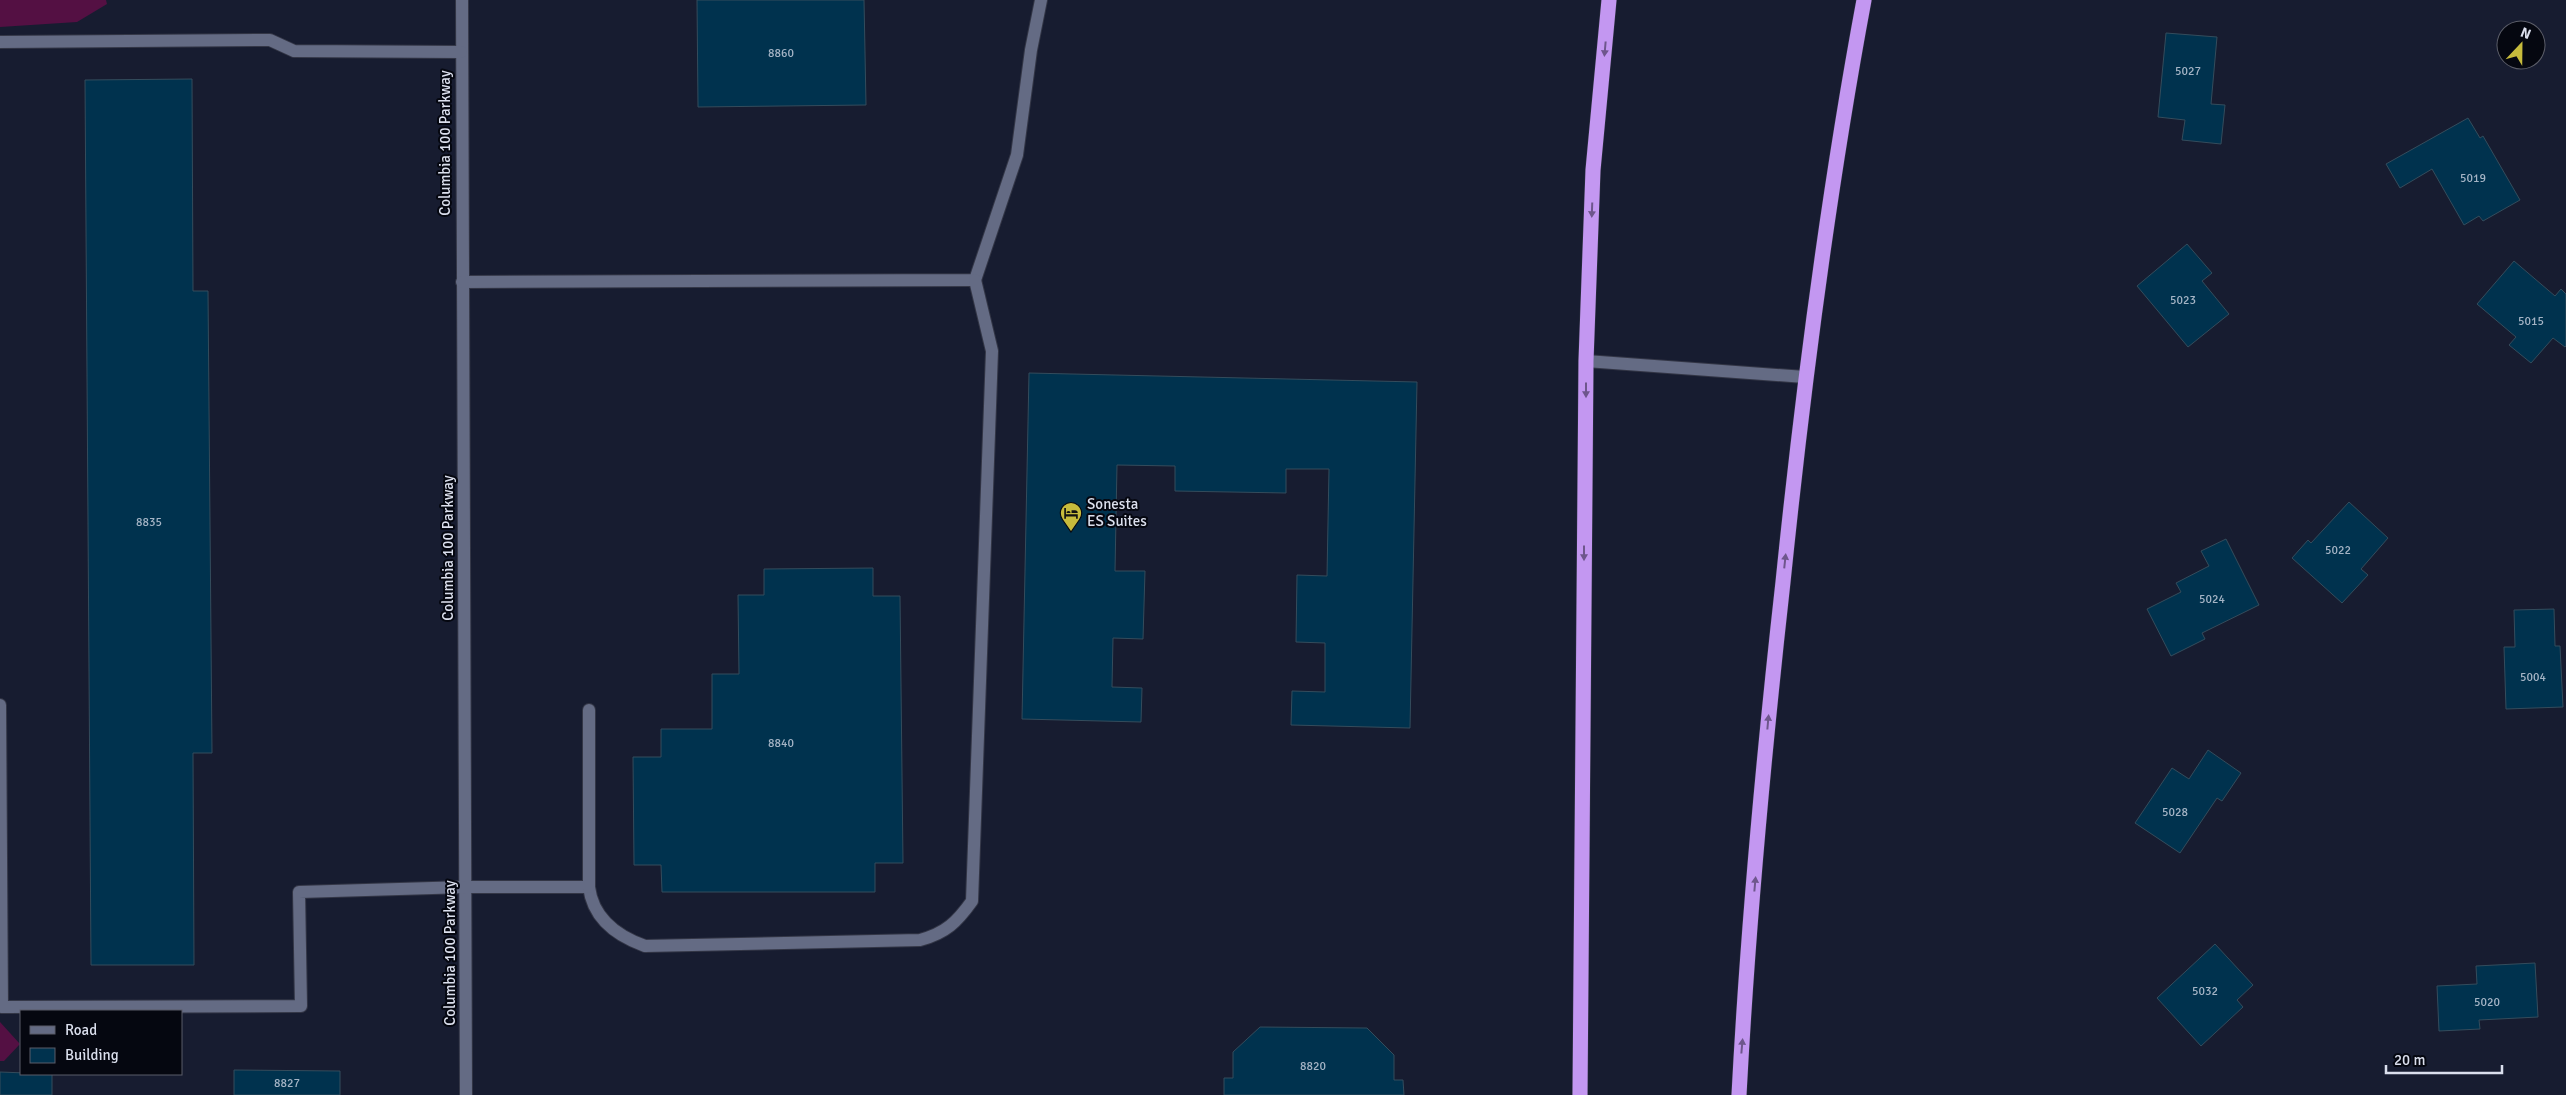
<svg xmlns="http://www.w3.org/2000/svg" width="2566" height="1095" viewBox="0 0 2566 1095" font-family="Signika,sans-serif">
  <rect width="100%" height="100%" fill="#171c30"/>
  <g fill="#541043">
    <path d="M0,0H106L107,4L77,22L0,27Z"/>
    <path d="M0,1022L20,1044L4,1061H0Z"/>
  </g>
  <g fill="#00324e" stroke="#344c5c">
    <path d="M697,0H864L866,105L698,107Z"/>
    <path d="M2166,33L2217,37L2211,104L2225,105L2221,144L2182,140L2185,120L2158,117Z"/>
    <path d="M192,79L193,291H208L212,753H193L194,965H91L85,80Z"/>
    <path d="M2468,118L2480,138L2483,136L2520,200L2483,221L2479,216L2464,225L2432,169L2400,188L2386,164Z"/>
    <path d="M2187,244L2212,273L2202,281L2229,314L2188,347L2137,286Z"/>
    <path d="M2514,261L2555,296L2561,289L2566,294V346L2565,347L2553,338L2531,363L2509,345L2516,337L2477,304Z"/>
    <path d="M1029,373L1417,382L1410,728L1291,725L1292,691L1325,692V643L1296,642L1297,575L1327,576L1329,469H1286V493L1175,491V466L1117,465L1115,571H1145L1143,639L1113,638L1112,687L1142,688L1141,722L1022,719Z"/>
    <path d="M2349,502L2388,538L2361,569L2368,575L2342,603L2292,558L2308,540L2311,543Z"/>
    <path d="M2226,539L2259,605L2202,633L2205,639L2171,656L2147,609L2181,592L2176,583L2209,566L2201,551Z"/>
    <path d="M873,568V596H900L903,863H875V892H662L661,865H634L633,757H661V729H712V674H739L738,595H764V569Z"/>
    <path d="M2554,609L2555,646H2560L2563,707L2506,709L2504,647H2515L2514,610Z"/>
    <path d="M2208,750L2241,773L2222,801L2217,798L2180,853L2135,823L2172,768L2189,779Z"/>
    <path d="M2215,944L2253,985L2237,1000L2243,1007L2201,1046L2157,998Z"/>
    <path d="M2535,963L2538,1017L2479,1020L2480,1029L2439,1031L2437,986L2477,984L2476,966Z"/>
    <path d="M1260,1027L1367,1028L1394,1055V1080H1403L1404,1095H1224V1078H1233V1052Z"/>
    <path d="M234,1070L340,1071V1095H234Z"/>
    <path d="M0,1072L52,1074V1095H0Z"/>
  </g>
  <g fill="none" stroke-linecap="round" stroke-linejoin="round">
    <g stroke="#333646" stroke-width="14">
      <g id="minor">
        <path d="M462,0L466,1095"/>
        <path d="M0,42L270,40L294,51L461,52"/>
        <path d="M462,282L975,280L1017,155L1031,50L1041,0"/>
        <path d="M1586,361L1805,377"/>
        <path d="M0,705L2,1007L301,1006L299,892L466,887H589C593,919 617,936 645,946L920,940C946,933 957,922 972,901L992,351L975,280"/>
        <path d="M589,710V887"/>
      </g>
    </g>
    <g stroke="#333646" stroke-width="16">
      <g id="highway">
        <path d="M1580,1095L1586,361L1593,170L1609,0"/>
        <path d="M1739,1095C1748,924 1764,752 1783,582C1803,387 1828,193 1864,0"/>
      </g>
    </g>
    <use href="#minor" stroke="#646b84" stroke-width="12"/>
    <use href="#highway" stroke="#c397f1" stroke-width="15"/>
  </g>
  <defs><path id="oneway-solid" d="M-6-.8H1V-3.2L6.5 0L1 3.2V.8H-6Z" transform="scale(1.25)"/></defs>
  <g fill="#6e568c">
    <use href="#oneway-solid" transform="translate(1605 49) rotate(95)"/>
    <use href="#oneway-solid" transform="translate(1592 210) rotate(92)"/>
    <use href="#oneway-solid" transform="translate(1586 390) rotate(90)"/>
    <use href="#oneway-solid" transform="translate(1584 553) rotate(90)"/>
    <use href="#oneway-solid" transform="translate(1785 561) rotate(-84)"/>
    <use href="#oneway-solid" transform="translate(1768 722) rotate(-85)"/>
    <use href="#oneway-solid" transform="translate(1755 884) rotate(-85)"/>
    <use href="#oneway-solid" transform="translate(1742 1046) rotate(-85)"/>
  </g>
  <defs>
    <g id="hotel-pin" transform="scale(1.125)"><path d="M0 17L-7.5 6A9.5 9.5 0 1 1 7.5 6Z" fill="#c7bb3c" stroke="#050710"/><path d="M-6-4.5h1.5V1H6V5H4.5V3h-9V5H-6ZM-4 0a1.8 1.8 0 1 1 3.6 0ZM.5 0V-2.5h3Q6-2.5 6 0Z" fill="#111"/></g>
  </defs>
  <g fill-rule="evenodd">
    <use href="#hotel-pin" x="1071" y="513"/>
  </g>
  <g text-anchor="middle" dominant-baseline="central" stroke-width="4" stroke-linejoin="round" paint-order="stroke">
    <g font-size="12" fill="#a4b4c5">
      <text x="781" y="53">8860</text>
      <text x="2188" y="71">5027</text>
      <text x="2473" y="178">5019</text>
      <text x="2183" y="300">5023</text>
      <text x="2531" y="321">5015</text>
      <text x="149" y="522">8835</text>
      <text x="2338" y="550">5022</text>
      <text x="2212" y="599">5024</text>
      <text x="2533" y="677">5004</text>
      <text x="781" y="743">8840</text>
      <text x="2175" y="812">5028</text>
      <text x="2205" y="991">5032</text>
      <text x="2487" y="1002">5020</text>
      <text x="1313" y="1066">8820</text>
      <text x="287" y="1083">8827</text>
    </g>
    <g font-size="15" fill="#dbdfed" stroke="#050710">
      <text transform="translate(445 143) rotate(-90)">Columbia 100 Parkway</text>
      <text transform="translate(448 548) rotate(-90)">Columbia 100 Parkway</text>
      <text transform="translate(450 953) rotate(-90)">Columbia 100 Parkway</text>
    </g>
    <g font-size="15" fill="#dbdfed" stroke="#050710" text-anchor="start">
      <text x="1087" y="504">Sonesta<tspan x="1087" dy="17">ES Suites</tspan></text>
    </g>
  </g>
  <rect x="20" y="1010" width="162" height="65" fill="#050710" stroke="#5b5d68"/>
  <rect x="30" y="1026" width="25" height="8" fill="#646b84" stroke="#5b5d68"/>
  <text x="65" y="1035" font-size="15" fill="#dbdfed">Road</text>
  <rect x="30" y="1048" width="25" height="15" fill="#00324e" stroke="#5b5d68"/>
  <text x="65" y="1060" font-size="15" fill="#dbdfed">Building</text>
  <g transform="translate(2521 45) rotate(22)"><circle r="24" fill="#050710" stroke="#5b5d68"/>
  <path d="M0-4L9 19L0 12L-9 19Z" fill="#c7bb3c"/>
  <text y="-8" font-size="14" font-weight="bold" text-anchor="middle" fill="#dbdfed">N</text>
  </g>
  <path d="M2386 1065v8h116v-8" fill="none" stroke="#dbdfed" stroke-width="2.5"/>
  <text x="2394" y="1065" font-size="15" fill="#dbdfed" stroke="#050710" stroke-width="4" paint-order="stroke">20 m</text>
</svg>
